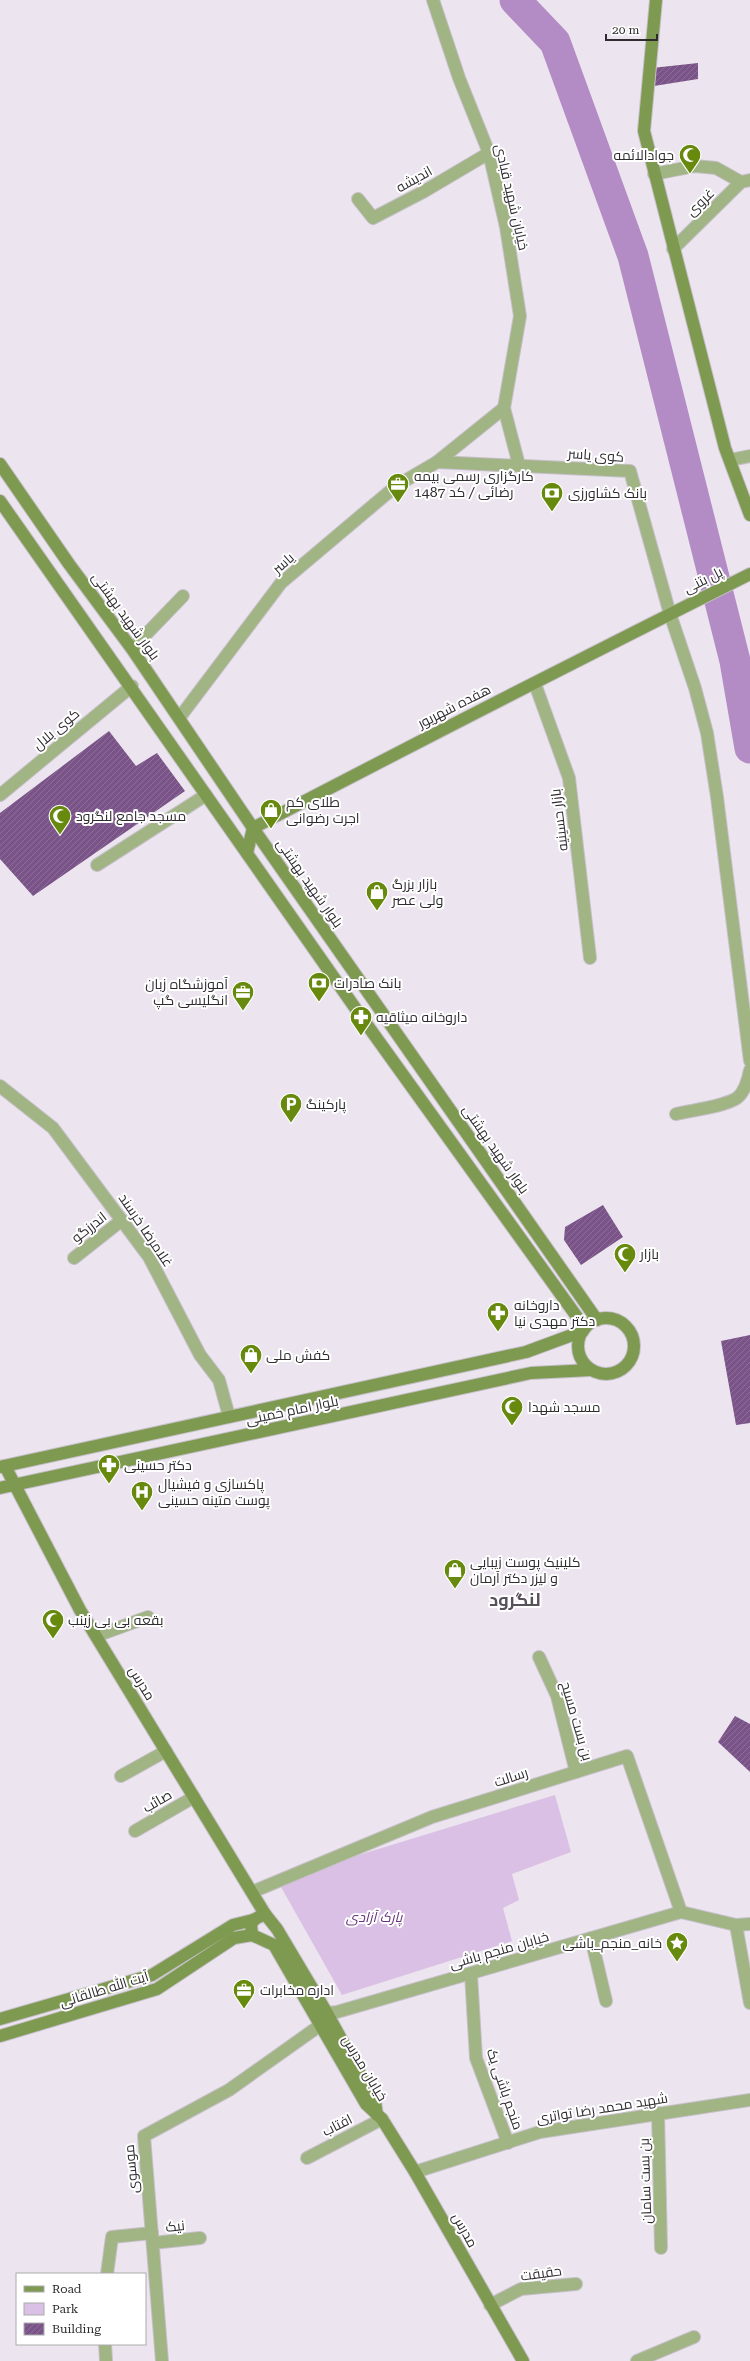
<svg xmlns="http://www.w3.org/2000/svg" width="750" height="2361" viewBox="0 0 750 2361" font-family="'Roboto Serif',Cairo,serif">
  <defs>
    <pattern id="building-hatch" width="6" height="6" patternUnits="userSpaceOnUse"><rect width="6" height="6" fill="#7a5389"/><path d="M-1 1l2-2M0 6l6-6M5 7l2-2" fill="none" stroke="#8c6e97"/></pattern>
  </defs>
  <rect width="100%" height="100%" fill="#ece5ef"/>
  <path fill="#dac0e4" d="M555,1795L571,1852L512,1874L519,1900L503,1908L512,1941L342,1995L277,1880Z"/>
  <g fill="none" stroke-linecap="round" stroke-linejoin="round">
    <path stroke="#b48cc5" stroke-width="31" d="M515,0L555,42L633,256L735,661L750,748"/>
  </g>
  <g fill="url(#building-hatch)">
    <path d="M698,63V79L654,86L652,68Z"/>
    <path d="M109,731L136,766L157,753L185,791L33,896L0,859V813Z"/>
    <path d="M603,1205L623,1237L581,1265L564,1240L565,1227Z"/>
    <path d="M750,1335V1423L736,1425L721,1341Z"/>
    <path d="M735,1716L750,1724V1772L718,1742Z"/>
  </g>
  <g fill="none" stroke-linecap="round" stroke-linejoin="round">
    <g stroke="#c6c0c9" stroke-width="14">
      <g id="street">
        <path d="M433,0L459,78L489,153L506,227L520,316L504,408L519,465"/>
        <path d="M654,174L695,166L716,168L741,182"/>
        <path d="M358,199L373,218L423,192L489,153"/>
        <path d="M673,249L741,182L750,180"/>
        <path d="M730,460L750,456"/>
        <path d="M437,462L630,471L670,614L695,688L707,733L717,797L750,1061"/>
        <path d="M132,649L183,596"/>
        <path d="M535,684L569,778L590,958"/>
        <path d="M180,717L281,583L396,486L437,462L504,408"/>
        <path d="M0,795L132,686"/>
        <path d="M97,865L206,795"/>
        <path d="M0,1086L53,1128L149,1257L200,1355L219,1380L229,1416"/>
        <path d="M676,1114C692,1110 723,1107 737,1098C745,1092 748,1080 750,1070"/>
        <path d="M74,1258L122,1220"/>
        <path d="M96,1636L148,1617"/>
        <path d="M539,1657L557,1696L576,1772"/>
        <path d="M121,1776L166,1751"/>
        <path d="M135,1831L194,1797"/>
        <path d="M252,1892L432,1817L627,1756L681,1912"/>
        <path d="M736,1925L750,2003"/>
        <path d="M591,1938L606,2001"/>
        <path d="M471,1974L476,2058L508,2143"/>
        <path d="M327,2013L337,2012L681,1912L736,1925L750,1924"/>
        <path d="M658,2113L661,2248"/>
        <path d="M307,2158L382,2119"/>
        <path d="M415,2172L540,2132L750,2100"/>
        <path d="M153,2243L200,2238"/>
        <path d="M107,2274L112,2237L152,2233"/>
        <path d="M490,2305L521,2289L576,2284"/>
        <path d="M105,2344L106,2361"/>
        <path d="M162,2361L144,2136L229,2090L322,2024"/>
        <path d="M637,2361L694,2337"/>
      </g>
    </g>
    <g stroke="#c6c0c9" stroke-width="14">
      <g id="secondary">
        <path d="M656,0L644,131L725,448L750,515"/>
        <path d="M0,464L69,564L132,649L253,828L597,1320"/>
        <path d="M0,501L365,1022L585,1328"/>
        <path d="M247,853L253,828C418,742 584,657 750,574"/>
        <circle cx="606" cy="1346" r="28"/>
        <path d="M5,1466L80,1610L265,1914"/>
        <path d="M0,1467L526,1352L583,1331"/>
        <path d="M0,1488L531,1373L591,1370"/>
        <path d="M0,2019L152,1975L233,1925L253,1920"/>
        <path d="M0,2036L157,1989L234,1938L252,1935"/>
        <path d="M377,2115L375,2101L327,2013L277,1929L265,1914L255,1919L251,1924L252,1935L274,1945L366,2104L382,2119L415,2172L523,2361"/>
      </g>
    </g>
    <use href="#street" stroke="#a1b484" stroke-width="12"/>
    <use href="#secondary" stroke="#7e9950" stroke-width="12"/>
  </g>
  <defs>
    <g id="mosque-pin" transform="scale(1.15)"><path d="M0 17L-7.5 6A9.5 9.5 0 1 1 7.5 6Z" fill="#678a0e" stroke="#fff"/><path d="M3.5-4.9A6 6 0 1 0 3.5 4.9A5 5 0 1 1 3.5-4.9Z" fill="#fff"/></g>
    <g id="office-pin" transform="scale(1.15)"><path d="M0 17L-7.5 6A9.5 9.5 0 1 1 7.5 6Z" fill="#678a0e" stroke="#fff"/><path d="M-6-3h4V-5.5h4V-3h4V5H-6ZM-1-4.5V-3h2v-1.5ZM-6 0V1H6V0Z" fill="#fff"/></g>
    <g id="bank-pin" transform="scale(1.15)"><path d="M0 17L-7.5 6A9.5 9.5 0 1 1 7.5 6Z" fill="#678a0e" stroke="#fff"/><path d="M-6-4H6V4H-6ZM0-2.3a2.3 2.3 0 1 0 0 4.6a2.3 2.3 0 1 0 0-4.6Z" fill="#fff"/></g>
    <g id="shop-pin" transform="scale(1.15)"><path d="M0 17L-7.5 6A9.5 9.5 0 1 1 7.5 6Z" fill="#678a0e" stroke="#fff"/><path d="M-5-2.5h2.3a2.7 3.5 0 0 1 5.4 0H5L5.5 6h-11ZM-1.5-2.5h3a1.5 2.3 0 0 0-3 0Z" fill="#fff"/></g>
    <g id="pharmacy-pin" transform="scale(1.15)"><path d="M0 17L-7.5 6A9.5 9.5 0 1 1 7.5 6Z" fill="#678a0e" stroke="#fff"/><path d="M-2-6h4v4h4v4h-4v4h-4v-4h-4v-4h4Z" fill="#fff"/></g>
    <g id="parking-pin" transform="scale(1.15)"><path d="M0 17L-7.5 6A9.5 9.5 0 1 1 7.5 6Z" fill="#678a0e" stroke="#fff"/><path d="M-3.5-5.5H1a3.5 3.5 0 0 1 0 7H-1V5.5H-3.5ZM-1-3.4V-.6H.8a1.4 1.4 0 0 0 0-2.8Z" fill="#fff"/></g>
    <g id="hospital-pin" transform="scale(1.15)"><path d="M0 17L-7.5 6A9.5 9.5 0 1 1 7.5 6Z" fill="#678a0e" stroke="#fff"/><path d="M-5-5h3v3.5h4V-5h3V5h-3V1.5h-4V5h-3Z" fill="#fff"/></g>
    <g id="sight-pin" transform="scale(1.15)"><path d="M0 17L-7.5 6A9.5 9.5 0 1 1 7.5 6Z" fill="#678a0e" stroke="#fff"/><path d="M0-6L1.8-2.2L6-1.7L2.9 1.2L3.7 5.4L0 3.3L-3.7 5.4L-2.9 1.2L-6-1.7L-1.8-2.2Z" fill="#fff"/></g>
  </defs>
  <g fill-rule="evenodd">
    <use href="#mosque-pin" x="690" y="155"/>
    <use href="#office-pin" x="398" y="484"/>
    <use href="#bank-pin" x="552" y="493"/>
    <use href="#shop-pin" x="271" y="810"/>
    <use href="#mosque-pin" x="60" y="816"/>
    <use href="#shop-pin" x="377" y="892"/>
    <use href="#bank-pin" x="319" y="983"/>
    <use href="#office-pin" x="243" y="992"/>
    <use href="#pharmacy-pin" x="361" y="1017"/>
    <use href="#parking-pin" x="291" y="1104"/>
    <use href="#mosque-pin" x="625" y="1254"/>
    <use href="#pharmacy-pin" x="498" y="1313"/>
    <use href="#shop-pin" x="251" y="1355"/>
    <use href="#mosque-pin" x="512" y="1407"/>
    <use href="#pharmacy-pin" x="109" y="1465"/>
    <use href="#hospital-pin" x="142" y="1492"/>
    <use href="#shop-pin" x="455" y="1570"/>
    <use href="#mosque-pin" x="53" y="1620"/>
    <use href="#sight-pin" x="677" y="1943"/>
    <use href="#office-pin" x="244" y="1990"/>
  </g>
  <g text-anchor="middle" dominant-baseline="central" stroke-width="4" stroke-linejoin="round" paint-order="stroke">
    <g font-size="14" fill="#2f2c30" stroke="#fff" text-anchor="start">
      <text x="674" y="155" text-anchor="end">جوادالائمه</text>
      <text x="414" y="476">کارگزاری رسمی بیمه<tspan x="414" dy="16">رضائی / کد 1487</tspan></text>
      <text x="568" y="493">بانک کشاورزی</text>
      <text x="286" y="802">طلای کم<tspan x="286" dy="16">اجرت رضوانی</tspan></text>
      <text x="76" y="816">مسجد جامع لنگرود</text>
      <text x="392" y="884">بازار بزرگ<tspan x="392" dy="16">ولی عصر</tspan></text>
      <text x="334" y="983">بانک صادرات</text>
      <text x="228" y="984" text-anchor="end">آموزشگاه زبان<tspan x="228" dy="16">انگلیسی گپ</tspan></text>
      <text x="376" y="1017">داروخانه میثاقیه</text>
      <text x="306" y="1104">پارکینگ</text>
      <text x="640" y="1254">بازار</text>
      <text x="514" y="1305">داروخانه<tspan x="514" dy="16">دکتر مهدی نیا</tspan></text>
      <text x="266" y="1355">کفش ملی</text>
      <text x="528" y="1407">مسجد شهدا</text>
      <text x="124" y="1465">دکتر حسینی</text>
      <text x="158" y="1484">پاکسازی و فیشیال<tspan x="158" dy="16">پوست متینه حسینی</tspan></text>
      <text x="470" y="1562">کلینیک پوست زیبایی<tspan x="470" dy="16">و لیزر دکتر آرمان</tspan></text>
      <text x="68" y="1620">بقعه بی بی زینب</text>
      <text x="662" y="1943" text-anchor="end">خانه_منجم_باشی</text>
      <text x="260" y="1990">اداره مخابرات</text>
    </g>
    <g font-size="14" fill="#2f2c30" stroke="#fff">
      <text transform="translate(414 179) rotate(-29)">اندیشه</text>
      <text transform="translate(512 197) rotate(77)">خیابان شهید قبادی</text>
      <text transform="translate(700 202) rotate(-44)">غروی</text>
      <text transform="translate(596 455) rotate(4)">کوی یاسر</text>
      <text transform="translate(283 563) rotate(-41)">یاسر</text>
      <text transform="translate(703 580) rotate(-27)">پل بتنی</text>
      <text transform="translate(126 616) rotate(54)">بلوار شهید بهشتی</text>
      <text transform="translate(454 706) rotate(-27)">هفده شهریور</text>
      <text transform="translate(56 729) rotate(-40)">کوی بلال</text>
      <text transform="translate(559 820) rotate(-97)">بازار حسینیه</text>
      <text transform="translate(310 883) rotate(55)">بلوار شهید بهشتی</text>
      <text transform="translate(496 1149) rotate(55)">بلوار شهید بهشتی</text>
      <text transform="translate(89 1227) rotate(-38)">اندرزگو</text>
      <text transform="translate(146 1230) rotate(56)">غلامرضا خرسند</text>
      <text transform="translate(292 1410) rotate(-12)">بلوار امام خمینی</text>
      <text transform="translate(142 1683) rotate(59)">مدرس</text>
      <text transform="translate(577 1721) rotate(74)">بن بست مسیح</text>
      <text transform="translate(511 1777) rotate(-18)">رسالت</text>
      <text transform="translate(157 1801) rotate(-30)">صائب</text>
      <text transform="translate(499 1950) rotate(-16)">خیابان منجم باشی</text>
      <text transform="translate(104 1989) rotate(-17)">آیت الله طالقانی</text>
      <text transform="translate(365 2068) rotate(59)">خیابان مدرس</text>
      <text transform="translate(505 2089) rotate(71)">منجم باشی یک</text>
      <text transform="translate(602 2108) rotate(-9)">شهید محمد رضا تواتری</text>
      <text transform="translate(337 2125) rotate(-27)">افتاب</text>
      <text transform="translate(131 2169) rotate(-95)">موسوی</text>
      <text transform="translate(645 2181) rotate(-92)">بن بست سامان</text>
      <text transform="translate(175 2226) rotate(-6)">نیک</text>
      <text transform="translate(465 2230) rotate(61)">مدرس</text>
      <text transform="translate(541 2273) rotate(-8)">حقیقت</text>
    </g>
    <g font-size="14" font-style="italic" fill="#67347a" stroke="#fff">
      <text x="374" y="1917">پارک آزادی</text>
    </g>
    <g font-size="18" font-weight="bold" fill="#57515a" stroke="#fff">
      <text x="515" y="1599">لنگرود</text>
    </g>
  </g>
  <rect x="16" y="2273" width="130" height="72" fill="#ffffff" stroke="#acabac"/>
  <rect x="24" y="2286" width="20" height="6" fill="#7e9950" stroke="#acabac"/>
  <text x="52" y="2293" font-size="12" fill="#2f2c30">Road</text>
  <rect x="24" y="2303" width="20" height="12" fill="#dac0e4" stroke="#acabac"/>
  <text x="52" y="2313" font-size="12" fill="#2f2c30">Park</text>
  <rect x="24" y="2323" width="20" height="12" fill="url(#building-hatch)" stroke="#acabac"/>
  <text x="52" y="2333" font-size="12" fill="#2f2c30">Building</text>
  <path d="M606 34v6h51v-6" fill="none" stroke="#2f2c30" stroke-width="2"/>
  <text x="612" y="34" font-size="12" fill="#2f2c30" stroke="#ffffff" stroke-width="3" paint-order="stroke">20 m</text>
</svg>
